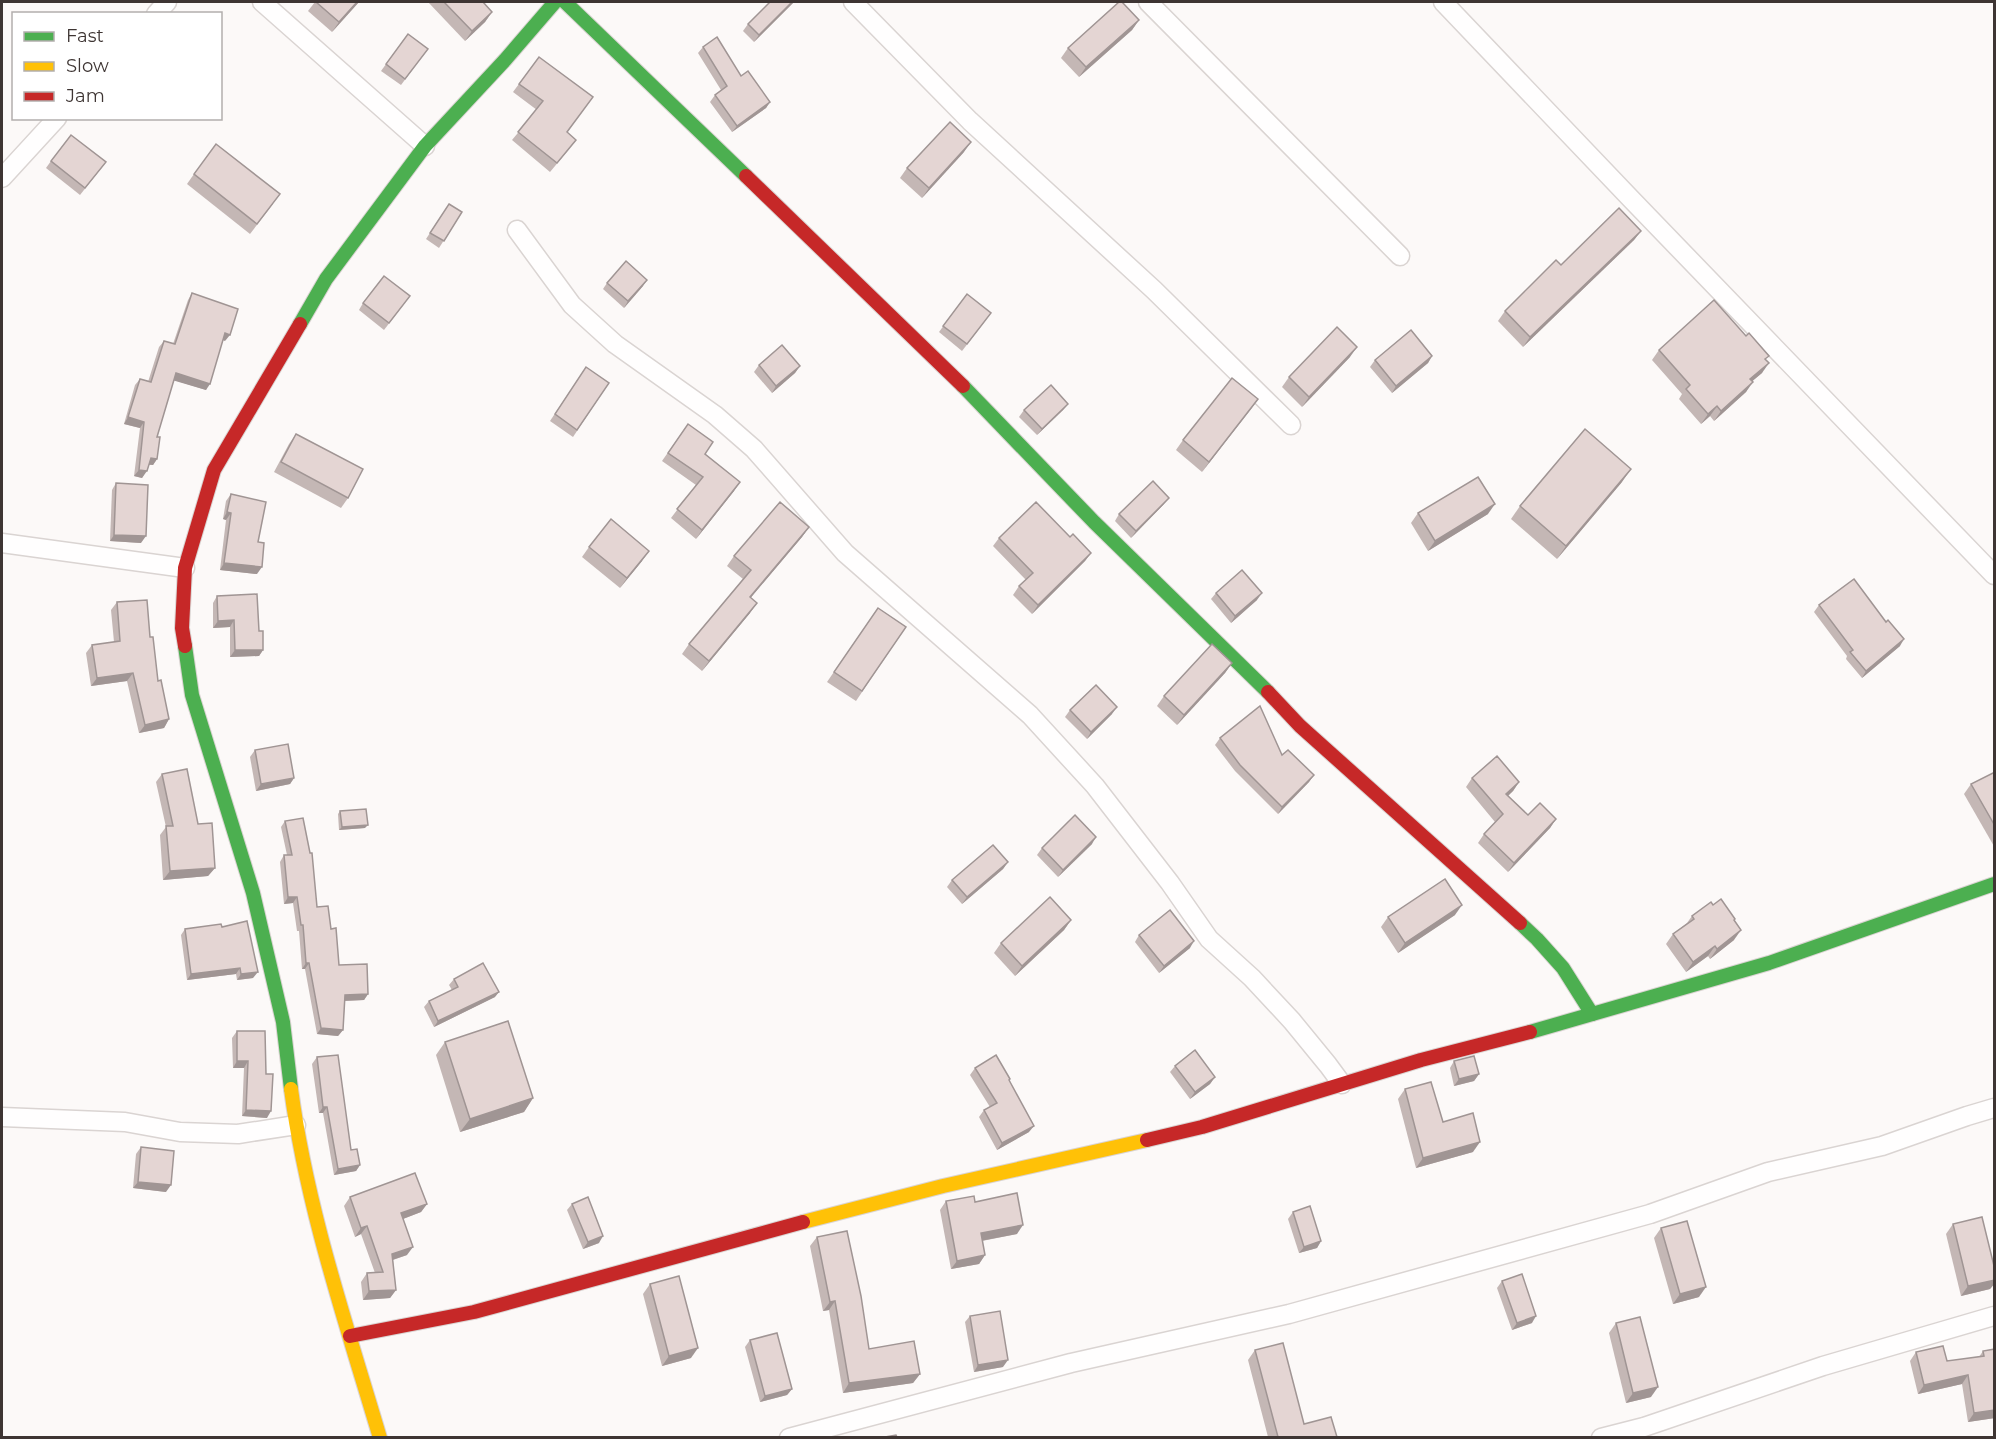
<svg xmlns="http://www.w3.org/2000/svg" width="1996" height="1439" viewBox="0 0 1996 1439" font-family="Montserrat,sans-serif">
  <rect width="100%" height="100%" fill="#fcf9f8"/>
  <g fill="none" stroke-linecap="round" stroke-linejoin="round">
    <g stroke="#dad4d2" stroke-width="21">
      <g id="street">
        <path d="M262,2L425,146"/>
        <path d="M853,2L970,121L1154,290L1291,425"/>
        <path d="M1148,2L1400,256"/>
        <path d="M1443,2L1632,200L1994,575"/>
        <path d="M156,14L167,2"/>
        <path d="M2,178L57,118"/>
        <path d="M517,230L572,305L615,344L715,415L754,449L845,553L1030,715L1095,786L1170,883L1209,939L1252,978L1292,1021L1328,1065L1342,1084"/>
        <path d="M2,543L185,568"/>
        <path d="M2,1117L125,1122L180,1132L238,1134L296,1125"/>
        <path d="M789,1438L1071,1363L1289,1314L1650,1214L1768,1172L1882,1146L1967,1116L1994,1108"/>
        <path d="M1601,1438L1644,1427L1823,1366L1994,1316"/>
      </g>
    </g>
    <g stroke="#dad4d2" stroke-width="16">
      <g id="fast">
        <path d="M565,2L746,176"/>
        <path d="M300,324L326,279L425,146L505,60L555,2"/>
        <path d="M963,386L1094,522L1268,692"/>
        <path d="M185,646L192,695L253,893L283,1022L291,1089"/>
        <path d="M1520,923L1537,939L1563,968L1592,1014"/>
        <path d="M1530,1032L1769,963L1994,884"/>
      </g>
    </g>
    <g stroke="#dad4d2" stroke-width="16">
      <g id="slow">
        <path d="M291,1089C307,1209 346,1323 380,1438"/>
        <path d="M803,1222L943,1186L1147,1140"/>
      </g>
    </g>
    <g stroke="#dad4d2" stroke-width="16">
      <g id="jam">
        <path d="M746,176L963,386"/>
        <path d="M185,646L182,628L185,568L214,470L300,324"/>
        <path d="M1268,692L1300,726L1520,923"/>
        <path d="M1147,1140L1202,1127L1421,1060L1530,1032"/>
        <path d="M350,1336L474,1312L803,1222"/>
      </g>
    </g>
    <use href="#street" stroke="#fffefe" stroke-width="18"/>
    <use href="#fast" stroke="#4caf50" stroke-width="14"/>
    <use href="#slow" stroke="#ffc107" stroke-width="14"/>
    <use href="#jam" stroke="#c62828" stroke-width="14"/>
  </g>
  <g fill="#c4b7b5">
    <path d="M315,2H359L332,32L308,11Z"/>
    <path d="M428,2H483L492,12L485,22L465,41Z"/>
    <path d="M770,2H794L754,42L743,31L748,24Z"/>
    <path d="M1139,20L1132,30L1079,77L1061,58L1068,48Z"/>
    <path d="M408,34L428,49L401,85L381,71Z"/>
    <path d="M703,47L741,76L770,102L766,108L732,132L710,102L715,95L721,90L698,53Z"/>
    <path d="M539,57L567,132L570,148L550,172L512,140L537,110L513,92Z"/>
    <path d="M964,152L922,198L900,178L907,168Z"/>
    <path d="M51,161L106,162L80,195L46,168Z"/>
    <path d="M194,174L273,204L250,234L187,184Z"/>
    <path d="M449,204L462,212L439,248L426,239Z"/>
    <path d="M1641,231L1634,240L1523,347L1498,321L1505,311L1561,265Z"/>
    <path d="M607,283L643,286L624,308L603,289Z"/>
    <path d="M192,293L225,341L223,340L206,390L174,380L157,437V459L153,465H149L142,478L134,476L140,428L124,424L135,385L140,379L148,382L159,347L164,341L173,344L188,300Z"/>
    <path d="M967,294L986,320L962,351L939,332Z"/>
    <path d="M410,296L384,330L359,310L363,303Z"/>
    <path d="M1659,350L1766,360L1762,373L1752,381L1746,392L1714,421L1710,416L1701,424L1679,399L1682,394L1652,360Z"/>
    <path d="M1432,356L1428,363L1392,393L1370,367L1375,360Z"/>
    <path d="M1350,357L1302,407L1282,387L1289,377Z"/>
    <path d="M759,365L800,366L795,373L772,393L754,372Z"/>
    <path d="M586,367L609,383L573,437L550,421Z"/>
    <path d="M1258,399L1202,472L1176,450L1183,440Z"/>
    <path d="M1068,404L1063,410L1037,435L1019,417L1024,410Z"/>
    <path d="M688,424L705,454L734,491L696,539L671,518L696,485L662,461Z"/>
    <path d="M296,434L348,498L341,508L274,472L289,444Z"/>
    <path d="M1622,482L1557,559L1511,519L1520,506Z"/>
    <path d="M116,483L141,543L110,541L112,490Z"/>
    <path d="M231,494L258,542L257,574L220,570L226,520L223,519L226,501Z"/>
    <path d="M1164,504L1131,538L1115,521L1119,514Z"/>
    <path d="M1418,513L1488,514L1428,551L1411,523Z"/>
    <path d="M809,527L802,537L750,598V613L702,671L682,654L689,644L743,579L727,566L734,556Z"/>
    <path d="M1070,537L1091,553L1085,561L1032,614L1013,595L1019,586L1026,580L993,546L999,538Z"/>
    <path d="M589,547L642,561L620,588L582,557Z"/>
    <path d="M1216,593L1257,600L1231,623L1211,599Z"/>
    <path d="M217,596L259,631L263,650L259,656L230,657V627L213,628V603Z"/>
    <path d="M117,602L150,637L158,681L169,719L164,728L139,733L127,681L91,686L86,653L92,645L114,642L111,610Z"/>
    <path d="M1819,605L1900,646L1862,678L1846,659L1847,656L1814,612Z"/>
    <path d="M878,608L906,627L856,701L827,682Z"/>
    <path d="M1232,663L1225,673L1177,725L1157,706L1164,696Z"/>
    <path d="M1070,710L1112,714L1087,739L1065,717Z"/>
    <path d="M1220,738L1282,755L1314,775L1309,782L1278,814L1235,771L1215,745Z"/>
    <path d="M255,750L294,778L290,784L256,791L250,757Z"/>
    <path d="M1995,772V848L1964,794L1971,784Z"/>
    <path d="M162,774L198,824L215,868L208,876L163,880L160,835L166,827L156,782Z"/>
    <path d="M1472,778L1519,782L1513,791L1508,796L1528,815L1556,819L1550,828L1508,872L1478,843L1484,834L1495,822L1466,787Z"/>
    <path d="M340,811L365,828L339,830L338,814Z"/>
    <path d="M285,821L317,907L331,929L339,965L368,994L364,1000L345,1001L343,1030L338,1036L317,1034L305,969H302L299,931H297L293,903L284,904L280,862L284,855H287L281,827Z"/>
    <path d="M1092,844L1058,877L1037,855L1042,848Z"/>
    <path d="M1008,862L1003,869L962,904L947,887L952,880Z"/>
    <path d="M1713,905L1734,921V940L1710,959L1708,956L1686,972L1666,944L1673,934L1687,923L1692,916Z"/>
    <path d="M1455,915L1398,953L1381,927L1388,917Z"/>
    <path d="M1071,920L1064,930L1015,976L994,953L1001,943Z"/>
    <path d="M222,927L253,978L237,980L236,974L187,980L181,935L185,929Z"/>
    <path d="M1139,935L1190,948L1159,973L1135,942Z"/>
    <path d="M454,979L495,997L434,1027L424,1007L429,1001L452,990L449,985Z"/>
    <path d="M237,1031H265L267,1118L242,1116L244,1068H233L232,1038Z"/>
    <path d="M445,1042L533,1098L524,1112L460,1132L436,1055Z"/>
    <path d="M317,1057L351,1150L360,1165L356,1171L334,1175L323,1113H319L312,1064Z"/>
    <path d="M1454,1061L1479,1074L1474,1081L1454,1086L1450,1068Z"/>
    <path d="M1175,1066L1215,1077L1210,1084L1190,1099L1170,1072Z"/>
    <path d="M975,1068L1009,1080L1029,1132L997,1150L979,1117L984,1110L990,1107L970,1075Z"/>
    <path d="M1405,1089L1443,1122L1473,1152L1416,1168L1398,1099Z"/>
    <path d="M141,1147L166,1192L133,1188L136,1154Z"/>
    <path d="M350,1197L427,1204L421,1212L403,1219L407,1255L393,1260L396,1290L390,1298L363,1300L361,1282L367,1273H375L361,1234L355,1237L344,1206Z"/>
    <path d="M946,1201L975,1202L1017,1234L982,1241L985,1255L979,1264L951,1269L940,1210Z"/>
    <path d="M572,1204L599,1243L583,1249L567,1210Z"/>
    <path d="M1293,1212L1321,1241L1317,1248L1299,1253L1288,1219Z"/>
    <path d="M1953,1224L1995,1270V1283L1990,1289L1961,1296L1946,1234Z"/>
    <path d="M1661,1228L1699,1297L1673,1304L1654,1238Z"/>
    <path d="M817,1237L869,1349L920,1374L913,1383L843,1393L829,1310L823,1311L810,1246Z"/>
    <path d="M1502,1281L1532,1323L1512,1330L1497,1288Z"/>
    <path d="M650,1284L691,1358L662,1366L643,1294Z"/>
    <path d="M970,1316L1003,1367L974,1372L965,1322Z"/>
    <path d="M1616,1323L1651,1397L1626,1403L1609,1333Z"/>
    <path d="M750,1340L792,1389L787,1395L760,1402L745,1347Z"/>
    <path d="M1995,1349V1418L1968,1422L1962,1384L1918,1394L1910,1361L1916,1352L1947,1361L1979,1357L1983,1351Z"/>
    <path d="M1255,1350L1304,1424L1337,1437H1268L1248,1360Z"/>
  </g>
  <g fill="#a09594">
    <path d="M357,2H359L332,32L339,22Z"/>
    <path d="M792,2H794L754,42L759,35Z"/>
    <path d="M492,12L485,22L465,41L472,31Z"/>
    <path d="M1139,20L1132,30L1079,77L1086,67Z"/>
    <path d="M770,102L766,108L732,132L737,126Z"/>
    <path d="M971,142L964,152L922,198L929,188Z"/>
    <path d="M1641,231L1634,240L1523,347L1530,337Z"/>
    <path d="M647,280L643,286L624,308L628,301Z"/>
    <path d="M225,333L230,335L225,341L221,339Z"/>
    <path d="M1357,347L1350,357L1302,407L1309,397Z"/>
    <path d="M1432,356L1428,363L1392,393L1396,386Z"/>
    <path d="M1769,363L1762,373L1743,389L1750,379Z"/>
    <path d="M800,366L795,373L772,393L776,386Z"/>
    <path d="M176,373L210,384L206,390L172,380Z"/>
    <path d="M1753,382L1746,392L1714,421L1721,411Z"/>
    <path d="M1258,399L1251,409L1202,472L1209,462Z"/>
    <path d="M1068,404L1063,410L1037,435L1042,429Z"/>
    <path d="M1717,406L1710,416L1701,424L1708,414Z"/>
    <path d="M128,417L144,422L140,428L124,424Z"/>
    <path d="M151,458L157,459L153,465L146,464Z"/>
    <path d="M1631,469L1622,482L1557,559L1566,546Z"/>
    <path d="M139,470L147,471L142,478L134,476Z"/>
    <path d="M740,482L734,491L696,539L702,530Z"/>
    <path d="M1169,498L1164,504L1131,538L1136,531Z"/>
    <path d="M1495,504L1488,514L1428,551L1435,541Z"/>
    <path d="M227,512L231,513L226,520L223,519Z"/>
    <path d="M809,527L802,537L743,607L750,597Z"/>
    <path d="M114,535L146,536L141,543L110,541Z"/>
    <path d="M649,551L642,561L620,588L627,578Z"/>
    <path d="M1091,553L1085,561L1032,614L1038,605Z"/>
    <path d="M224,563L262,567L257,574L220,570Z"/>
    <path d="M1262,593L1257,600L1231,623L1235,616Z"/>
    <path d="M757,603L750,613L702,671L709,661Z"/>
    <path d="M234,620L230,627L213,628L218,621Z"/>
    <path d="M1904,639L1900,646L1862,678L1866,671Z"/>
    <path d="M235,650H263L259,656L230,657Z"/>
    <path d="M1232,663L1225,673L1177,725L1184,715Z"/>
    <path d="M133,673L127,681L91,686L97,678Z"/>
    <path d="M1117,707L1112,714L1087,739L1091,732Z"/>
    <path d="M169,719L164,728L139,733L145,725Z"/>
    <path d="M1314,775L1309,782L1278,814L1282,807Z"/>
    <path d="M294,778L290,784L256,791L261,784Z"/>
    <path d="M1519,782L1513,791L1500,803L1506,794Z"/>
    <path d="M1556,819L1550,828L1508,872L1514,863Z"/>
    <path d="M368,825L365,828L339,830L342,827Z"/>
    <path d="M1096,837L1092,844L1058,877L1063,870Z"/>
    <path d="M1008,862L1003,869L962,904L967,897Z"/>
    <path d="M215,868L208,876L163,880L170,871Z"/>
    <path d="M288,897H297L293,903L284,904Z"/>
    <path d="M1462,905L1455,915L1398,953L1405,943Z"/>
    <path d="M1071,920L1064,930L1015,976L1022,966Z"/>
    <path d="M1741,930L1734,940L1710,959L1717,949Z"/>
    <path d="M1194,941L1190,948L1159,973L1164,966Z"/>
    <path d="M1715,946L1708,956L1686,972L1693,962Z"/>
    <path d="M306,963H309L305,969H302Z"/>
    <path d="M240,968L236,974L187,980L191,974Z"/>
    <path d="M258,972L253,978L237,980L241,974Z"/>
    <path d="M499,992L495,997L434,1027L438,1021Z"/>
    <path d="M368,994L364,1000L341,1001L345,995Z"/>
    <path d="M321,1028L343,1030L338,1036L317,1034Z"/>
    <path d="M237,1061H248L244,1068H233Z"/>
    <path d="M1479,1074L1474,1081L1454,1086L1459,1079Z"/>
    <path d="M1215,1077L1210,1084L1190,1099L1195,1092Z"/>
    <path d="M533,1098L524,1112L460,1132L470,1119Z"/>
    <path d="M323,1107H327L323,1113H319Z"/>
    <path d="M246,1110L271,1111L267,1118L242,1116Z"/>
    <path d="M1034,1126L1029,1132L997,1150L1002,1143Z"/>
    <path d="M1480,1142L1473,1152L1416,1168L1423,1158Z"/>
    <path d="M360,1165L356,1171L334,1175L338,1169Z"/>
    <path d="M138,1182L171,1185L166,1192L133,1188Z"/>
    <path d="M427,1204L421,1212L395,1222L401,1213Z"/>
    <path d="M1023,1225L1017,1234L975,1242L981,1233Z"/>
    <path d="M367,1226L361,1234L355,1237L361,1228Z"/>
    <path d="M603,1236L599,1243L583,1249L588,1242Z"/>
    <path d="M1321,1241L1317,1248L1299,1253L1304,1247Z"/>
    <path d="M413,1247L407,1255L386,1262L392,1254Z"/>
    <path d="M985,1255L979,1264L951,1269L957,1261Z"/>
    <path d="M1995,1280V1283L1990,1289L1961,1296L1968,1286Z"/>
    <path d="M1706,1287L1699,1297L1673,1304L1680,1294Z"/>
    <path d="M396,1290L390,1298L363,1300L369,1291Z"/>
    <path d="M835,1301L829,1310L823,1311L830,1302Z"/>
    <path d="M1536,1316L1532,1323L1512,1330L1517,1323Z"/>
    <path d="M698,1348L691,1358L662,1366L669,1356Z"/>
    <path d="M1008,1360L1003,1367L974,1372L978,1365Z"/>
    <path d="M920,1374L913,1383L843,1393L849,1383Z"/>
    <path d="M1968,1375L1962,1384L1918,1394L1924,1385Z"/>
    <path d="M1658,1387L1651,1397L1626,1403L1633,1393Z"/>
    <path d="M792,1389L787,1395L760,1402L765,1396Z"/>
    <path d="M1995,1410V1418L1968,1422L1974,1413Z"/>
  </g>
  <g fill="#e4d5d3" stroke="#a09594" stroke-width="1.5">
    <path d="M316,2H357L339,22Z"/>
    <path d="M444,2H483L492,12L472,31Z"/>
    <path d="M770,2H792L759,35L748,24Z"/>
    <path d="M1119,2H1122L1139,20L1086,67L1068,48Z"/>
    <path d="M408,34L428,49L405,79L386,64Z"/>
    <path d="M717,37L741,76L748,71L770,102L737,126L715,95L727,86L703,47Z"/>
    <path d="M539,57L593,97L567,132L576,140L557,163L518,132L543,101L519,84Z"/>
    <path d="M950,122L971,142L929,188L907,168Z"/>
    <path d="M71,135L106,162L85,188L51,161Z"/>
    <path d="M216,144L280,194L257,224L194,174Z"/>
    <path d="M449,204L462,212L444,241L430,233Z"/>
    <path d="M1619,208L1641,231L1530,337L1505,311L1556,260L1561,265Z"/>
    <path d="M626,261L647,280L628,301L607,283Z"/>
    <path d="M384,276L410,296L389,323L363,303Z"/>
    <path d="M192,293L238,309L230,335L225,333L210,384L176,373L157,437H160L157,459L151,458L147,471L139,470L144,422L128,417L140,379L151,382L164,341L175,344Z"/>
    <path d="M967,294L991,313L967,344L943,326Z"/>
    <path d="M1714,300L1746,336L1749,333L1769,356L1765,359L1769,363L1750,379L1753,382L1721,411L1717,406L1708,414L1686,389L1690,385L1659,350Z"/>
    <path d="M1337,327L1357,347L1309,397L1289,377Z"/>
    <path d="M1411,330L1432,356L1396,386L1375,360Z"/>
    <path d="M782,345L800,366L776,386L759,365Z"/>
    <path d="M586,367L609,383L577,430L555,414Z"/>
    <path d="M1232,378L1258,399L1209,462L1183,440Z"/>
    <path d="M1051,385L1068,404L1042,429L1024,410Z"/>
    <path d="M688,424L713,442L705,454L740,482L702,530L677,509L703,477L668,453Z"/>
    <path d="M1585,429L1631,469L1566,546L1520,506Z"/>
    <path d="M296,434L363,469L348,498L281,462Z"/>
    <path d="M1478,477L1495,504L1435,541L1418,513Z"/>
    <path d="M1153,481L1169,498L1136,531L1119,514Z"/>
    <path d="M116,483L148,485L146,536L114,535Z"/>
    <path d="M231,494L266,502L258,542L264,543L262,567L224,563L231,513L227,512Z"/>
    <path d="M780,502L809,527L750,597L757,603L709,661L689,644L751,570L734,556Z"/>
    <path d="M1036,502L1070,537L1073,534L1091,553L1038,605L1019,586L1033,573L999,538Z"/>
    <path d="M611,519L649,551L627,578L589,547Z"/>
    <path d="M1242,570L1262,593L1235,616L1216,593Z"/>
    <path d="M1854,579L1886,622L1888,620L1904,639L1866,671L1850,652L1853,650L1819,605Z"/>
    <path d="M257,594L259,631H263V650H235L234,620L218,621L217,596Z"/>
    <path d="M147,600L150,637H153L158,681L161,680L169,719L145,725L133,673L97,678L92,645L120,641L117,602Z"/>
    <path d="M878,608L906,627L862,691L834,672Z"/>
    <path d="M1212,644L1232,663L1184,715L1164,696Z"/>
    <path d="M1096,685L1117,707L1091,732L1070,710Z"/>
    <path d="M1260,706L1282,755L1288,750L1314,775L1282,807L1240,765L1220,738Z"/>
    <path d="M288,744L294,778L261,784L255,750Z"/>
    <path d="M1497,756L1519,782L1506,794L1528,815L1540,803L1556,819L1514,863L1484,834L1503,814L1472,778Z"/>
    <path d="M187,769L198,824L212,823L215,868L170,871L166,826H173L162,774Z"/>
    <path d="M1995,772V826L1971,784Z"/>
    <path d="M366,809L368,825L342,827L340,811Z"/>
    <path d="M1075,815L1096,837L1063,870L1042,848Z"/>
    <path d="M303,818L310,853H312L317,907L328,906L331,929L336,928L339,965L367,964L368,994L345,995L343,1030L321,1028L309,963H306L303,925H301L297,897H288L284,855H292L285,821Z"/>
    <path d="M993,845L1008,862L967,897L952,880Z"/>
    <path d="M1445,879L1462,905L1405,943L1388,917Z"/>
    <path d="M1050,897L1071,920L1022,966L1001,943Z"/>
    <path d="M1721,899L1735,919L1734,920L1741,930L1717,949L1715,946L1693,962L1673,934L1694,919L1692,916L1711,902L1713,905Z"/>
    <path d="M1170,910L1194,941L1164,966L1139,935Z"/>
    <path d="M247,921L258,972L241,974L240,968L191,974L185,929L221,924L222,927Z"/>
    <path d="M483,963L499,992L438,1021L429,1001L458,987L454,979Z"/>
    <path d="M508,1021L533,1098L470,1119L445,1042Z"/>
    <path d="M237,1031H265L266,1074H273L271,1111L246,1110L248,1061H237Z"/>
    <path d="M1195,1050L1215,1077L1195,1092L1175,1066Z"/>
    <path d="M338,1055L351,1150L357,1149L360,1165L338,1169L327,1107H323L317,1057Z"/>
    <path d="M996,1055L1010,1079L1009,1080L1034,1126L1002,1143L984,1110L997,1103L975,1068Z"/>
    <path d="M1474,1056L1479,1074L1459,1079L1454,1061Z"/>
    <path d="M1431,1082L1443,1122L1473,1113L1480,1142L1423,1158L1405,1089Z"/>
    <path d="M141,1147L174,1151L171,1185L138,1182Z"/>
    <path d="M415,1173L427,1204L401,1213L413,1247L392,1254L396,1290L369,1291L367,1273L383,1272L367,1226L361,1228L350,1197Z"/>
    <path d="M1017,1193L1023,1225L981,1233L985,1255L957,1261L946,1201L974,1196L975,1202Z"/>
    <path d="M588,1197L603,1236L588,1242L572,1204Z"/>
    <path d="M1310,1206L1321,1241L1304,1247L1293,1212Z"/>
    <path d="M1982,1217L1995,1270V1280L1968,1286L1953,1224Z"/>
    <path d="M1687,1221L1706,1287L1680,1294L1661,1228Z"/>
    <path d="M847,1231L861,1296L869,1349L914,1341L920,1374L849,1383L835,1301L830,1302L817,1237Z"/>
    <path d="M1522,1274L1536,1316L1517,1323L1502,1281Z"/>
    <path d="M679,1276L698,1348L669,1356L650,1284Z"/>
    <path d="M1000,1311L1008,1360L978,1365L970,1316Z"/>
    <path d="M1640,1317L1658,1387L1633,1393L1616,1323Z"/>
    <path d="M777,1333L792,1389L765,1396L750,1340Z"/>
    <path d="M1283,1343L1304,1424L1331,1417L1337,1437H1278L1255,1350Z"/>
    <path d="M1943,1346L1947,1361L1984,1356L1983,1351L1995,1349V1410L1974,1413L1968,1375L1924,1385L1916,1352Z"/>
    <path d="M896,1435L897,1437H885Z"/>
  </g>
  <rect width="1996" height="1439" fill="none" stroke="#3e3533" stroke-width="6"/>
  <rect x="12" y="12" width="210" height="108" fill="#ffffff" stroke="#b2aead" stroke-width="1.5"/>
  <rect x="24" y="32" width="30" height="9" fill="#4caf50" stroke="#b2aead" stroke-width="1.5"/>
  <text x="66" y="42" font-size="18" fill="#3e3533">Fast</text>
  <rect x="24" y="62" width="30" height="9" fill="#ffc107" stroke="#b2aead" stroke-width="1.5"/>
  <text x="66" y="72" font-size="18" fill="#3e3533">Slow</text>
  <rect x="24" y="92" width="30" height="9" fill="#c62828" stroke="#b2aead" stroke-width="1.5"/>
  <text x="66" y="102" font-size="18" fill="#3e3533">Jam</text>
</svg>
